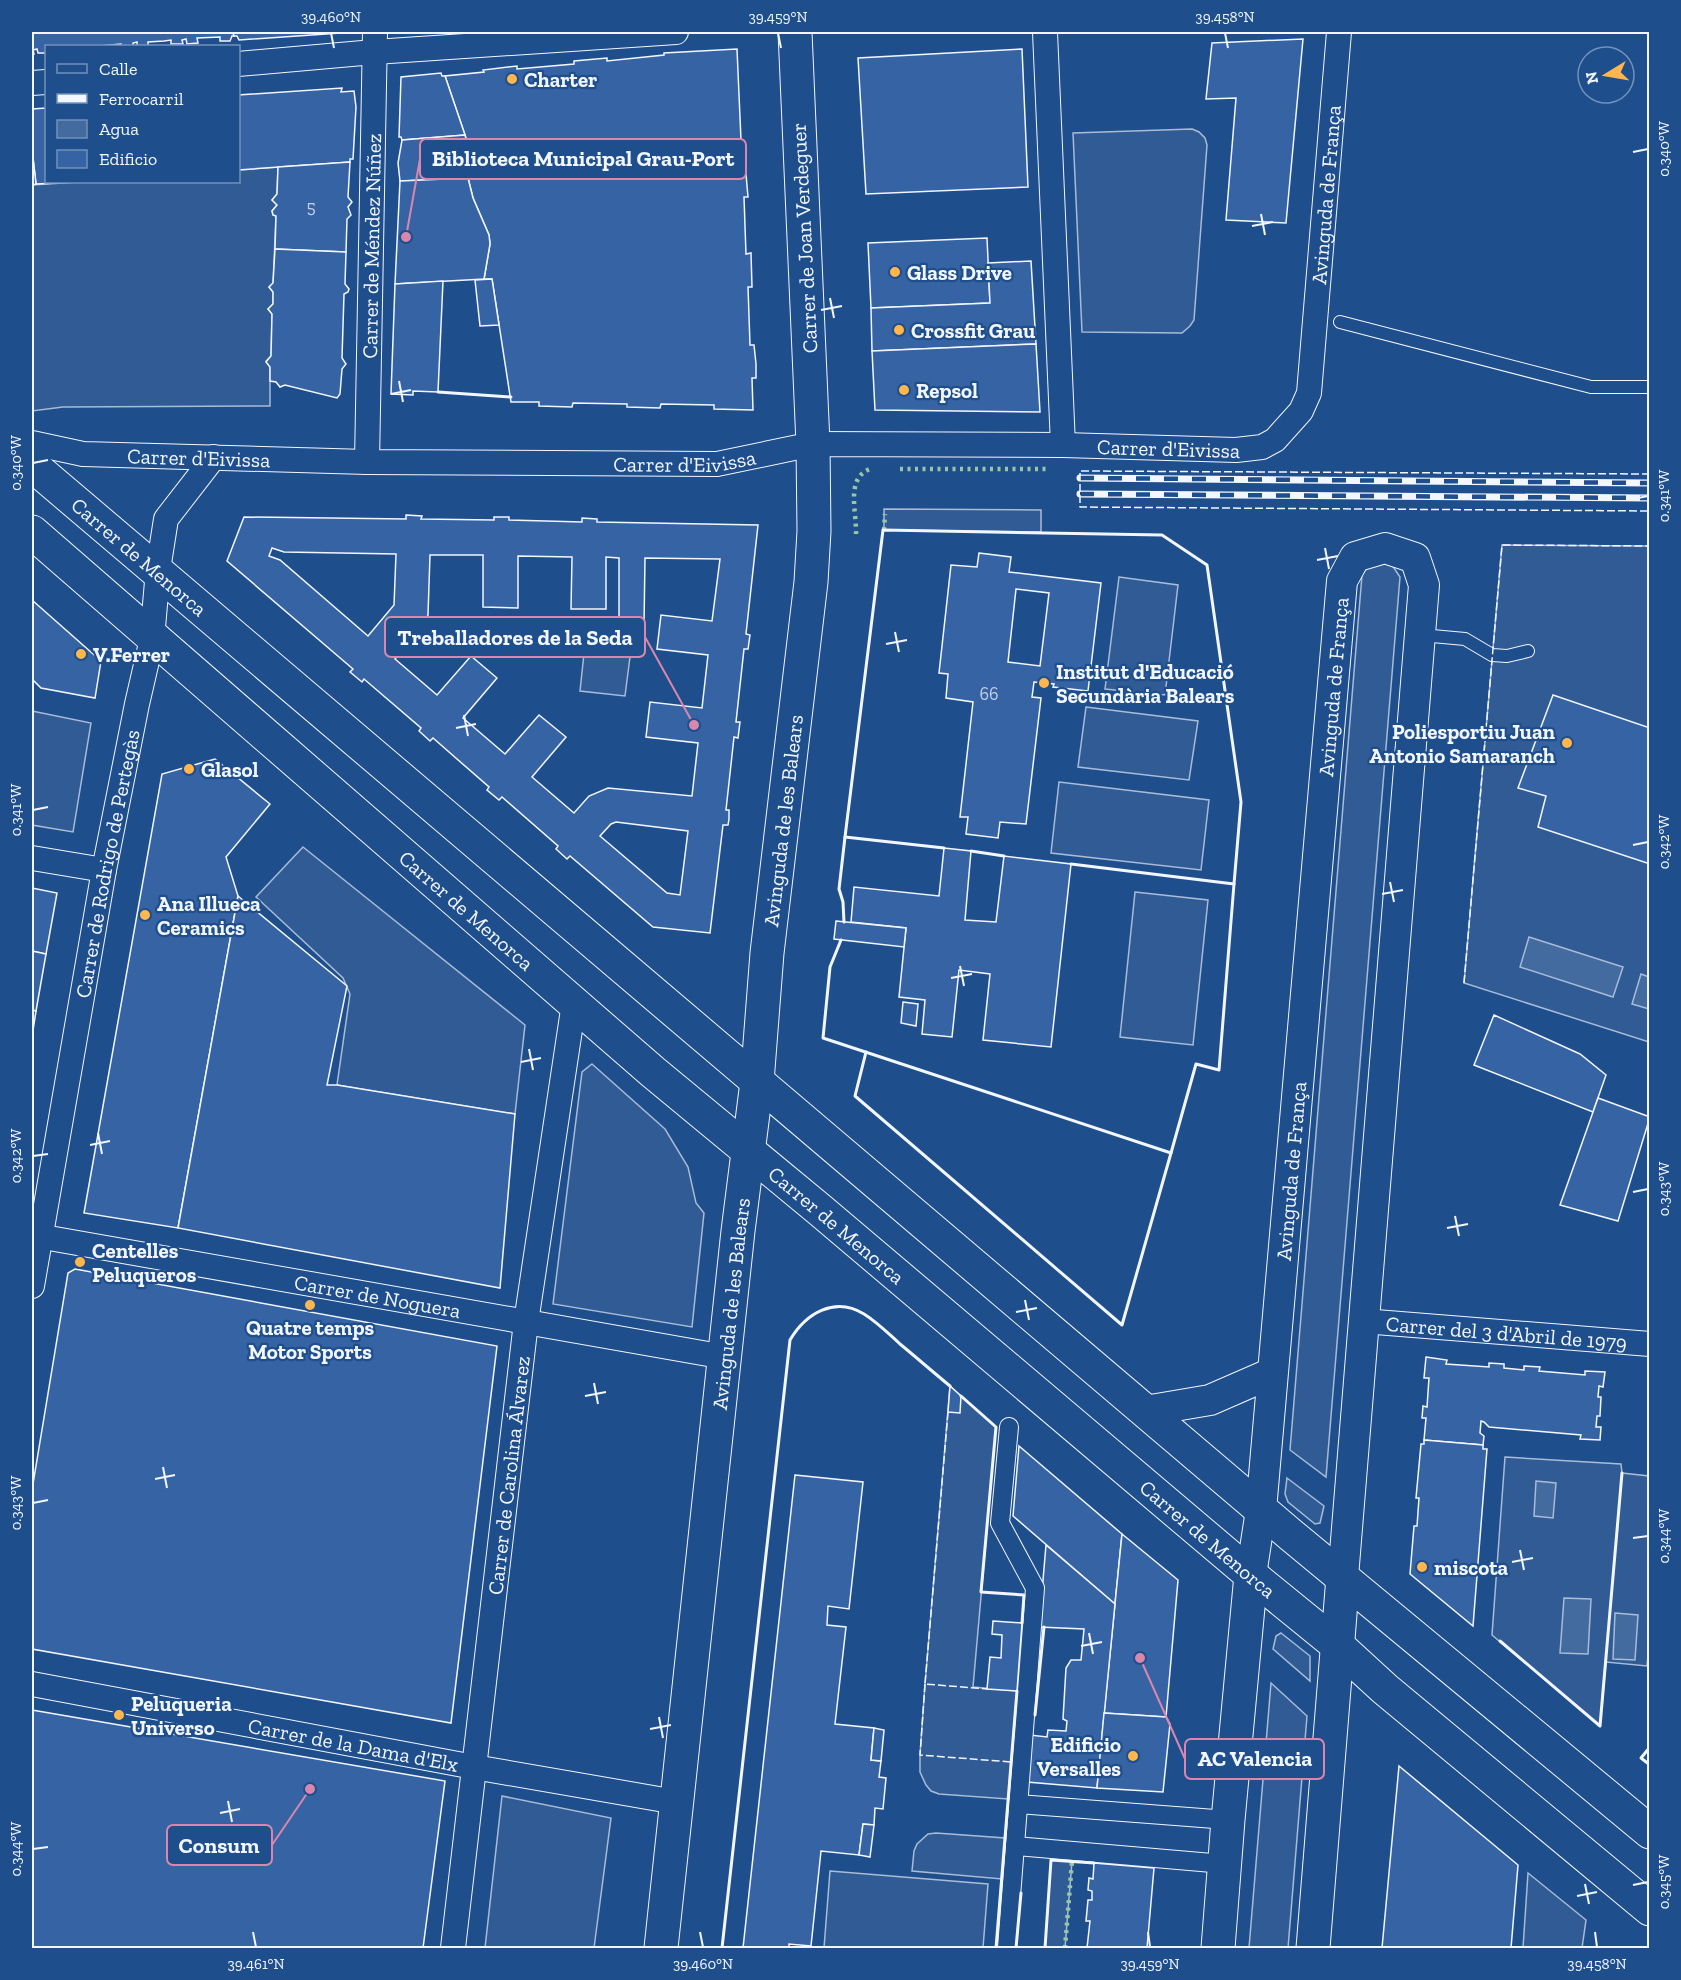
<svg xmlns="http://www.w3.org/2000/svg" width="1681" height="1980" viewBox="0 0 1681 1980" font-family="'Zilla Slab',serif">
  <rect width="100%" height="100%" fill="#1f4e8c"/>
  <g fill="#305b95" stroke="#a8bbd7" stroke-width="1.5">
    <path d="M1192,129L1199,132L1205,138L1207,145L1194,320L1190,326L1182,333L1082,332L1073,133Z"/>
    <path d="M278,167L277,194L272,200L277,205L272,211L273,215L276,216L273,283L269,287L273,292V304L268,309L272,314L271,356L266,361L270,367V406L63,407L32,411V185L78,182H238L239,170Z"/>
    <path d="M884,509L1041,510V532L884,530Z"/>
    <path d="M1502,545L1649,546V1042L1464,983Z"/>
    <path d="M1381,560L1392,565L1400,577L1326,1477L1290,1450L1362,575L1369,565Z"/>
    <path d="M1119,577L1178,585L1165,695L1105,689Z"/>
    <path d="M585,644L631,649L625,696L580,691Z"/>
    <path d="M1086,707L1198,721L1189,780L1078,767Z"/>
    <path d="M32,711L91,723L73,832L32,825Z"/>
    <path d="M1059,782L1209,800L1201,870L1051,853Z"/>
    <path d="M303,847L525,1025L515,1114L337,1085L350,994L343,978L256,897Z"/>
    <path d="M1135,892L1208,900L1193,1045L1120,1037Z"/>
    <path d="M592,1064L665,1129L688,1167L696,1203L704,1213L692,1327L553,1304L582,1072Z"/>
    <path d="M950,1386L996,1427L973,1687L1017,1691L1008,1799L939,1794L931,1791L926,1785L920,1772V1755L925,1684Z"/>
    <path d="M1505,1457L1621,1464L1622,1473L1649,1476L1650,1637L1647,1666L1606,1662L1600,1726L1492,1635Z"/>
    <path d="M1287,1478L1324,1506L1320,1523L1315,1524L1288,1502L1285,1494Z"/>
    <path d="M1281,1633L1310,1656V1681L1273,1649L1276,1636Z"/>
    <path d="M1271,1683L1307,1716L1288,1948H1249Z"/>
    <path d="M502,1796L611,1818L594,1948H485Z"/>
    <path d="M936,1833L1005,1838L1002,1879L912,1871L914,1851L917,1844L928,1834Z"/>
    <path d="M1051,1860L1072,1861L1065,1948H1045Z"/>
    <path d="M830,1871L988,1884L983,1948H824Z"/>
    <path d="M1528,1873L1586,1920L1582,1948H1523Z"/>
  </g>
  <g fill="#446ba0" stroke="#a8bbd7" stroke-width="1.5">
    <path d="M1529,937L1623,967L1613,997L1520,967Z"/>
    <path d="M1641,974L1649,977V1009L1632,1004Z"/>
    <path d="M1536,1481L1556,1483L1553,1518L1534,1516Z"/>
    <path d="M1564,1598L1591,1599L1588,1654L1560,1653Z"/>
    <path d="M1615,1613L1638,1615L1635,1660L1613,1659Z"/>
  </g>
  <g fill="#3563a3" stroke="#f2f6ff" stroke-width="1.5" fill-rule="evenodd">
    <path d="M32,32H233L234,36H232L230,41H220V37L197,38L198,43L187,44L186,39L182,40L183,44H171V40L164,41L148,42V46H137V42L133,43V46H121V44L99,46H46V53H38L37,49L33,50L34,54H32Z"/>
    <path d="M233,32H355L239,40L237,36H234Z"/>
    <path d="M1303,39L1286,223L1226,220L1236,98L1206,99L1212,43Z"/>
    <path d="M737,49L742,163H745L748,197H744L746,254L751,253L752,287H748L750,345H754L756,364V378H752L753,410L714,409V405L661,404L660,408L627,407V404L573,403L572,407L539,406V402H511L492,279H484L490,244L489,235L473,198L468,178H476L465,135L445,76L484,72L483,70L517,66V69L574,64V61L607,58V61L664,55V53Z"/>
    <path d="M1022,49L1028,187L866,194L858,58Z"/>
    <path d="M441,73L442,76H445L465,135L402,140L401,137H399L401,77Z"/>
    <path d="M342,88L341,92L354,91L356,107L353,159H350V162L238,170V95Z"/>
    <path d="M46,108V182H78L36,184L32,149V109Z"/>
    <path d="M465,135L476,178L400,181L398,163L402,140Z"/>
    <path d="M32,149L36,184L32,185Z"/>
    <path d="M350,162L348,197L352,202L348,207L351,215L347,219L346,252L275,249L276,216L273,215L272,211L277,205L272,200L277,194L278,167Z"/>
    <path d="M468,178L473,198L489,235L490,244L484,279L395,284L400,181Z"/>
    <path d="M987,238L990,303L871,308L868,243Z"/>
    <path d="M275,249L346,252L345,284L349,289L348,292L344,294L342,358L346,364L342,369L340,394L337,398L285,385L280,387L276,382L270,381V367L266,362L271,356L272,314L268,309L273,304V292L269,287L273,283Z"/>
    <path d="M1031,261L1036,344L872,351L871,308L990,303L988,263Z"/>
    <path d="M492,279L499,325L480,326L475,280Z"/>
    <path d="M443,281L438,392L413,391V395L391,394L395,284Z"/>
    <path d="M1036,344L1040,412L875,410L872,351Z"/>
    <path d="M406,515L422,516L421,519L494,520V517H509V520L582,522V518L597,519V522L758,525L746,634L750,635L748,649H744L736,722H740L738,738L734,737L726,810H729V819L728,825H723L710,933L653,927L570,856L567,859L556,849L558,846L502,797L499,800L487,790L489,787L433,738L430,741L419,731L421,728L364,679L362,682L350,672L353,669L227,561L244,517L406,519ZM272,548L284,552L396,554L394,605L368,636L280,560L269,556ZM430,555H483V607L518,608V556L572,557L571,609H606V557L619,558V625L644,626L645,558L720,559L712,621L661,615L657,649L708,655L702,708L650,702L646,737L698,743L692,796L608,788L589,796L574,813L532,777L566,737L539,715L505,754L463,718L497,678L471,656L437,695L395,659L419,632L428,615ZM616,822L688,831L680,895L667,893L600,836L611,824Z"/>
    <path d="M979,553L1011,557L1009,572L1101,583L1088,691L1053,687L1054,684L1034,682L1032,697L1041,698L1026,824L1000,822L998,838L966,834L968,817H960L973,702L946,698L948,674L939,673L951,565L977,567ZM1016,589L1049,593L1040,666L1008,662Z"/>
    <path d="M32,600L101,661L95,698L41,688L32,679Z"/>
    <path d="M1553,695L1650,728V864L1538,827L1546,796L1518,788Z"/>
    <path d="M215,759L270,804L226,857L238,896L178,1228L84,1213L162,774Z"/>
    <path d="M944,848L971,851L965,920L996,922L1004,856L1071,864L1051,1047L983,1040L990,974L959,970L952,1037L922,1034L925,1000L899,997L906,928L851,922L854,887L939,896Z"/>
    <path d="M32,888L57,893L46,954L32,951Z"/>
    <path d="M238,896L347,986L327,1085H337L515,1114L500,1288L178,1228Z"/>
    <path d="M836,921L906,928L904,947L834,939Z"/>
    <path d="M32,951L46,954L36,1011L32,1010Z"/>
    <path d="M903,1002L918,1004L916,1026L901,1023Z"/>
    <path d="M32,1010L36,1011L32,1037Z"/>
    <path d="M1494,1015L1580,1054L1606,1075L1593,1112L1474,1065Z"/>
    <path d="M1598,1098L1650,1117L1618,1221L1560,1205Z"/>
    <path d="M75,1269L497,1346L451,1723L32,1649V1490L68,1273Z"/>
    <path d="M1426,1357L1447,1360L1446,1364L1489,1367V1363L1504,1364V1368L1524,1370V1366L1540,1367L1539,1371L1585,1375V1371L1605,1372L1603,1387L1599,1386L1598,1397H1601L1600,1416H1597L1596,1427H1601L1600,1440L1580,1439L1581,1435L1489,1427L1484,1422L1481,1421L1480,1433L1484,1436L1483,1445L1424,1440L1426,1418H1422L1423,1406L1427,1407L1429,1378H1424Z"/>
    <path d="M950,1386L961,1396L960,1413L948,1412Z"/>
    <path d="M1424,1440L1483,1445V1449H1487L1473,1626L1410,1574L1414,1526H1417L1419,1498H1416L1421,1444H1424Z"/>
    <path d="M1019,1446L1122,1534L1115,1604L1013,1516Z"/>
    <path d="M795,1475L863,1482L849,1609L828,1606L827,1625L846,1627L835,1724L874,1728L871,1760L881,1761L879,1777L886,1778L883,1809L875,1808L874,1825L863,1824L859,1855L821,1851L811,1946L789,1944V1948H743Z"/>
    <path d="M1122,1534L1178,1580L1166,1717L1104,1713Z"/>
    <path d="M1046,1545L1115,1604L1097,1788L1027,1782L1030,1735L1047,1737L1048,1730L1066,1731L1067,1721L1063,1719L1066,1668L1071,1660H1081L1084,1629L1039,1627Z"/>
    <path d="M993,1621L1022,1623L1017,1691L987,1689L990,1657L1001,1658L1002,1635L992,1634Z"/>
    <path d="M32,1710L445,1781L423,1948H32Z"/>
    <path d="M1104,1713L1166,1717L1170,1724L1163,1792L1097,1788Z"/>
    <path d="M874,1728L884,1730L881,1761L871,1760Z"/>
    <path d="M1399,1766L1518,1865L1511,1948H1382Z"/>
    <path d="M863,1824L874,1825L870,1857L859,1855Z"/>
    <path d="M1094,1863L1154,1868L1147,1948H1087L1090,1921H1086L1088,1900H1092V1891L1088,1890L1089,1878L1093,1879Z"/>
  </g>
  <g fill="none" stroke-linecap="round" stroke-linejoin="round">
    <g stroke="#f2f6ff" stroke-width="14">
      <g id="service">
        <path d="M1340,322L1591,387H1650"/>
        <path d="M1421,635L1465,639L1492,655L1507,656L1528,651"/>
      </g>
    </g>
    <g stroke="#f2f6ff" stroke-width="20">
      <g id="pedestrian">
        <path d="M1018,1804L1228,1820"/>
        <path d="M1015,1846L1224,1864"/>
        <path d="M1007,1948L1035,1588L1000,1523L1009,1427"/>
      </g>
    </g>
    <g stroke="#f2f6ff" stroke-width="26">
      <g id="minor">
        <path d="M1045,32L1063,445"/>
        <path d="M238,64L374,52L676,32"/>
        <path d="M32,83L46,82"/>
        <path id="s1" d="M32,443L83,454L367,462L717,464L813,444L1063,445L1236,450L1262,447L1275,440L1301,411L1309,393L1339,32"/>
        <path id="s2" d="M367,462L375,32"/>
        <path d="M32,858L104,870"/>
        <path id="s3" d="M32,1235L725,1357"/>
        <path id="s4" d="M32,1286L104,870L137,704L152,639L158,570L166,519L214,457"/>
        <path id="s5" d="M1363,1321L1650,1344"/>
        <path id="s6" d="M32,1684L474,1767L676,1802"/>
        <path id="s7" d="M453,1948L526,1322L574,1003"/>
      </g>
    </g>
    <g stroke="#f2f6ff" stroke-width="32">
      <g id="tertiary">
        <path d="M1145,1411L1210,1400L1272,1373"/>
        <path id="s8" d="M1251,1575L1261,1510L1342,581L1355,557L1385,548L1415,558L1424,585L1343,1577"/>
      </g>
    </g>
    <g stroke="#f2f6ff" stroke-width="35">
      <g id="secondary">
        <path d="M1218,1948L1228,1820L1251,1575"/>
        <path d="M1313,1948L1343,1577"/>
      </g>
    </g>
    <g stroke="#f2f6ff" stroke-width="35">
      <g id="primary">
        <path id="s9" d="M32,465L1291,1535L1650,1832"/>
        <path id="s10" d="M32,532L653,1072L820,1210L1251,1575L1337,1645L1385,1689L1650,1909"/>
        <path id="s11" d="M661,1948L738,1231L757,1082L767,953L811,582L814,531L813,444L795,32"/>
      </g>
    </g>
    <use href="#service" stroke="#1f4e8c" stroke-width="12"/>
    <use href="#pedestrian" stroke="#1f4e8c" stroke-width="18"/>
    <use href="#minor" stroke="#1f4e8c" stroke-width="24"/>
    <use href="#tertiary" stroke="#1f4e8c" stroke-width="30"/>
    <use href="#secondary" stroke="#1f4e8c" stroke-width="33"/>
    <use href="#primary" stroke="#1f4e8c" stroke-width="33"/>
    <g stroke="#f2f6ff" stroke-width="7">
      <g id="rail">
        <path d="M1080,478L1650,483"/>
        <path d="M1080,494L1650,498"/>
      </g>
    </g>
    <use href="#rail" stroke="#1f4e8c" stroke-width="4.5" stroke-dasharray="14" stroke-linecap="butt"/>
    <g stroke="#97c8a6" stroke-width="4.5" stroke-dasharray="3 4.5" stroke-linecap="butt">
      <path d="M900,469H1049"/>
      <path d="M884,530L885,514"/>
      <path d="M856,534C857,513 845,478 870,469"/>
      <path d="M1065,1948L1072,1861"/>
    </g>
    <g stroke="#f2f6ff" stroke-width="1.5" stroke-dasharray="8 3" stroke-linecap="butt">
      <path d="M1650,474L1080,471V507L1650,511"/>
      <path d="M1464,983L1502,545L1650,546"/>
      <path d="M948,1412L925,1684L987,1689"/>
      <path d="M925,1684L920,1755L1011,1762"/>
    </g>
    <g stroke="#f2f6ff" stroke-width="3">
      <path d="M438,392L511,397"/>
      <path d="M845,837L883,530L1162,535L1207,565L1241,802L1234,884"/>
      <path d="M971,851L1004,856"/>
      <path d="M844,922L843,902L839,889L845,837L944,848"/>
      <path d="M841,940L830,967L823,1038L1171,1153L1196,1064L1219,1070L1234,884L1071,864"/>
      <path d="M866,1052L855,1096L1122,1325L1171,1153"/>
      <path d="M961,1396L996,1427L981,1592L1024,1595L1022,1623"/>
      <path d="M1500,1641L1600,1726L1622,1473"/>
      <path d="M1035,1715L1044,1627"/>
      <path d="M1650,1747L1641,1758L1650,1765"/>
      <path d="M722,1948L790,1340C806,1313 835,1296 864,1314C877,1322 889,1334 900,1344C917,1358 933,1372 950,1386"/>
      <path d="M996,1948L1017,1691"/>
      <path d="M1016,1948L1021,1893"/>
      <path d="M1045,1948L1051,1860L1094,1863"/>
    </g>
  </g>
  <path fill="none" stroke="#f2f6ff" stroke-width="2" d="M331,33L334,48M778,33L781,48M1225,33L1228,48M1633,152L1648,149M1261,214L1265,235M1252,226L1273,222M830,298L834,318M821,310L842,306M399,381L403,402M391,394L411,390M33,463L48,460M1633,499L1648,496M1325,548L1329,569M1317,560L1338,556M895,632L899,652M886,644L907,640M464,715L468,736M456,728L476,724M33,810L48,807M1633,845L1648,842M1390,882L1394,902M1382,894L1403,890M960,966L964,986M951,978L972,974M529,1049L533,1070M521,1062L541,1058M98,1133L102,1154M90,1145L110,1141M33,1156L48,1154M1633,1192L1648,1189M1455,1216L1459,1236M1447,1228L1468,1224M1025,1300L1029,1320M1016,1312L1037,1308M594,1383L598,1404M585,1396L606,1392M163,1467L167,1488M155,1479L175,1475M33,1503L48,1500M1633,1538L1648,1536M1520,1550L1524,1570M1512,1562L1533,1558M1089,1633L1093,1654M1081,1646L1102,1642M659,1717L663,1738M650,1729L671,1725M228,1801L232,1822M220,1813L240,1809M33,1849L48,1847M1585,1884L1589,1904M1633,1885L1648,1882M1577,1896L1597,1892M253,1932L256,1947M700,1932L703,1947M1148,1932L1150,1947M1595,1932L1597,1947"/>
  <g fill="#ffb74d" stroke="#1f4e8c" stroke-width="2">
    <circle cx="512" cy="79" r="6"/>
    <circle cx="895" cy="272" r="6"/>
    <circle cx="899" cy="330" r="6"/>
    <circle cx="904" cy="390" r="6"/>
    <circle cx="81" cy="654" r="6"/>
    <circle cx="1044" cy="683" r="6"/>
    <circle cx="1567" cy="743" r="6"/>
    <circle cx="189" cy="769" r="6"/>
    <circle cx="145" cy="915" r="6"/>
    <circle cx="80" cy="1262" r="6"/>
    <circle cx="310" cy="1305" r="6"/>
    <circle cx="1422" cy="1567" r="6"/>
    <circle cx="119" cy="1715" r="6"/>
    <circle cx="1133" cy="1756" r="6"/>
  </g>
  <g text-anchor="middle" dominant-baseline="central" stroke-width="4.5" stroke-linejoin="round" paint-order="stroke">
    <g font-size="18" fill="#c3d1e8">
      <text x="311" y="207">5</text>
      <text x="989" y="694">66</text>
    </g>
    <g font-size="21" font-weight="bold" fill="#f2f6ff" stroke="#1f4e8c" text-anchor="start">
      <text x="524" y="79">Charter</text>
      <text x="907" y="272">Glass Drive</text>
      <text x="911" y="330">Crossfit Grau</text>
      <text x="916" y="390">Repsol</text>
      <text x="93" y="654">V.Ferrer</text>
      <text x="1056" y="671">Institut d'Educació<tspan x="1056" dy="24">Secundària Balears</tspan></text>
      <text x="1555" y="731" text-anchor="end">Poliesportiu Juan<tspan x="1555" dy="24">Antonio Samaranch</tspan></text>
      <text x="201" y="769">Glasol</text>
      <text x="157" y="903">Ana Illueca<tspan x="157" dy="24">Ceramics</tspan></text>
      <text x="92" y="1250">Centelles<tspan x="92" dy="24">Peluqueros</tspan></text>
      <text x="310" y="1327" text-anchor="middle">Quatre temps<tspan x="310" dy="24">Motor Sports</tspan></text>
      <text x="1434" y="1567">miscota</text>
      <text x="131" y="1703">Peluqueria<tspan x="131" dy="24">Universo</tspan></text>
      <text x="1121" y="1744" text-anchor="end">Edificio<tspan x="1121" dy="24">Versalles</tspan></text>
    </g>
    <g font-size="21" fill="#f2f6ff" stroke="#1f4e8c">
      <text stroke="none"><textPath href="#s1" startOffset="1506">Avinguda de França</textPath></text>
      <text transform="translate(804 238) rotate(-93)">Carrer de Joan Verdeguer</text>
      <text stroke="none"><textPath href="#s2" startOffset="216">Carrer de Méndez Núñez</textPath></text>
      <text stroke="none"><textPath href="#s1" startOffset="1140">Carrer d'Eivissa</textPath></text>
      <text stroke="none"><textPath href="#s1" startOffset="168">Carrer d'Eivissa</textPath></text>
      <text stroke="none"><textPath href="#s1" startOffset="654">Carrer d'Eivissa</textPath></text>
      <text stroke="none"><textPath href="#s9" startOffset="141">Carrer de Menorca</textPath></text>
      <text stroke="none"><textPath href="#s8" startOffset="892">Avinguda de França</textPath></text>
      <text stroke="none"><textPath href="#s11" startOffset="1134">Avinguda de les Balears</textPath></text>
      <text stroke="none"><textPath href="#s4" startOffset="429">Carrer de Rodrigo de Pertegàs</textPath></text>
      <text stroke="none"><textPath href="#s10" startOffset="576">Carrer de Menorca</textPath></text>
      <text stroke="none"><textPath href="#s8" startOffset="406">Avinguda de França</textPath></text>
      <text stroke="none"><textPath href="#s10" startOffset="1062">Carrer de Menorca</textPath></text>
      <text stroke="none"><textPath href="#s3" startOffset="351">Carrer de Noguera</textPath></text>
      <text stroke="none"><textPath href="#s11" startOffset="648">Avinguda de les Balears</textPath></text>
      <text stroke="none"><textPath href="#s5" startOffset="144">Carrer del 3 d'Abril de 1979</textPath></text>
      <text stroke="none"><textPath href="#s7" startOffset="476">Carrer de Carolina Álvarez</textPath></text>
      <text stroke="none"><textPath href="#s10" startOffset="1548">Carrer de Menorca</textPath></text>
      <text stroke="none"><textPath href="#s6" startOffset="327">Carrer de la Dama d'Elx</textPath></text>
    </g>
  </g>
  <path fill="none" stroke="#da87ad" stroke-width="2" d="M406 237L420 159M694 725L645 637M1140 1658L1185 1759M310 1789L272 1845"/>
  <g fill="#da87ad" stroke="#1f4e8c" stroke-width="2">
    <circle cx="406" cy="237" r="6"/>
    <circle cx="694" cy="725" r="6"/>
    <circle cx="1140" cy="1658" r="6"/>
    <circle cx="310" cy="1789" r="6"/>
  </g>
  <g fill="#1f4e8c" stroke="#da87ad" stroke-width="2">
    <rect x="420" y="139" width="326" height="40" rx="6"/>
    <rect x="385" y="617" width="260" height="40" rx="6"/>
    <rect x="1185" y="1739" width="139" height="40" rx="6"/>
    <rect x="167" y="1825" width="105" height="40" rx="6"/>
  </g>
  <g font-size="22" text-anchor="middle" font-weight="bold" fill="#f2f6ff">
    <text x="583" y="166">Biblioteca Municipal Grau-Port</text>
    <text x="515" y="645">Treballadores de la Seda</text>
    <text x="1255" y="1766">AC Valencia</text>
    <text x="219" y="1853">Consum</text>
  </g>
  <rect width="1681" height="1980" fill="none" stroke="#1f4e8c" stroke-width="66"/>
  <rect x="45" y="45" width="195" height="138" fill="#1f4e8c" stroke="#7391ba" stroke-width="1.5"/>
  <rect x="57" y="64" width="30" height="9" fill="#1f4e8c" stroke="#7391ba" stroke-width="1.5"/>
  <text x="99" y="75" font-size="18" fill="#f2f6ff">Calle</text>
  <rect x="57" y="94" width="30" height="9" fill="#f2f6ff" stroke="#7391ba" stroke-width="1.5"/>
  <text x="99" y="105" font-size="18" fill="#f2f6ff">Ferrocarril</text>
  <rect x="57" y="120" width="30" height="18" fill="#446ba0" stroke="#7391ba" stroke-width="1.5"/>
  <text x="99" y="135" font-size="18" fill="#f2f6ff">Agua</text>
  <rect x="57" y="150" width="30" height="18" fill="#3563a3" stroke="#7391ba" stroke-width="1.5"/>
  <text x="99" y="165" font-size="18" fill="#f2f6ff">Edificio</text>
  <g transform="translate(1606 75) rotate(259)"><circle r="28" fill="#1f4e8c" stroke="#7391ba" stroke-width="1.5"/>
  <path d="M0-4.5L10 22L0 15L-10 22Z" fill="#ffb74d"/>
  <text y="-9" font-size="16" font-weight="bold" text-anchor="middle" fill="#f2f6ff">N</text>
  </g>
  <rect x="33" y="33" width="1615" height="1914" fill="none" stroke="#f2f6ff" stroke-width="2"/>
  <g font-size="15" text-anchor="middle" fill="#f2f6ff">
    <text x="331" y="22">39.460°N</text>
    <text x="778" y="22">39.459°N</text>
    <text x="1225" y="22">39.458°N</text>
    <text transform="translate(1664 149) rotate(-90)" y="5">0.340°W</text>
    <text transform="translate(16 463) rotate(-90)" y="5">0.340°W</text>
    <text transform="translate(1664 496) rotate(-90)" y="5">0.341°W</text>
    <text transform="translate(16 810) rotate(-90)" y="5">0.341°W</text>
    <text transform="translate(1664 842) rotate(-90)" y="5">0.342°W</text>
    <text transform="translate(16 1156) rotate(-90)" y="5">0.342°W</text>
    <text transform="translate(1664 1189) rotate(-90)" y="5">0.343°W</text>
    <text transform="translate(16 1503) rotate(-90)" y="5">0.343°W</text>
    <text transform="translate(1664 1536) rotate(-90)" y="5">0.344°W</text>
    <text transform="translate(16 1849) rotate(-90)" y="5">0.344°W</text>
    <text transform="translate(1664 1882) rotate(-90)" y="5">0.345°W</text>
    <text x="256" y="1969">39.461°N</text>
    <text x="703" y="1969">39.460°N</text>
    <text x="1150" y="1969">39.459°N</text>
    <text x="1597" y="1969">39.458°N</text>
  </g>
</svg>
